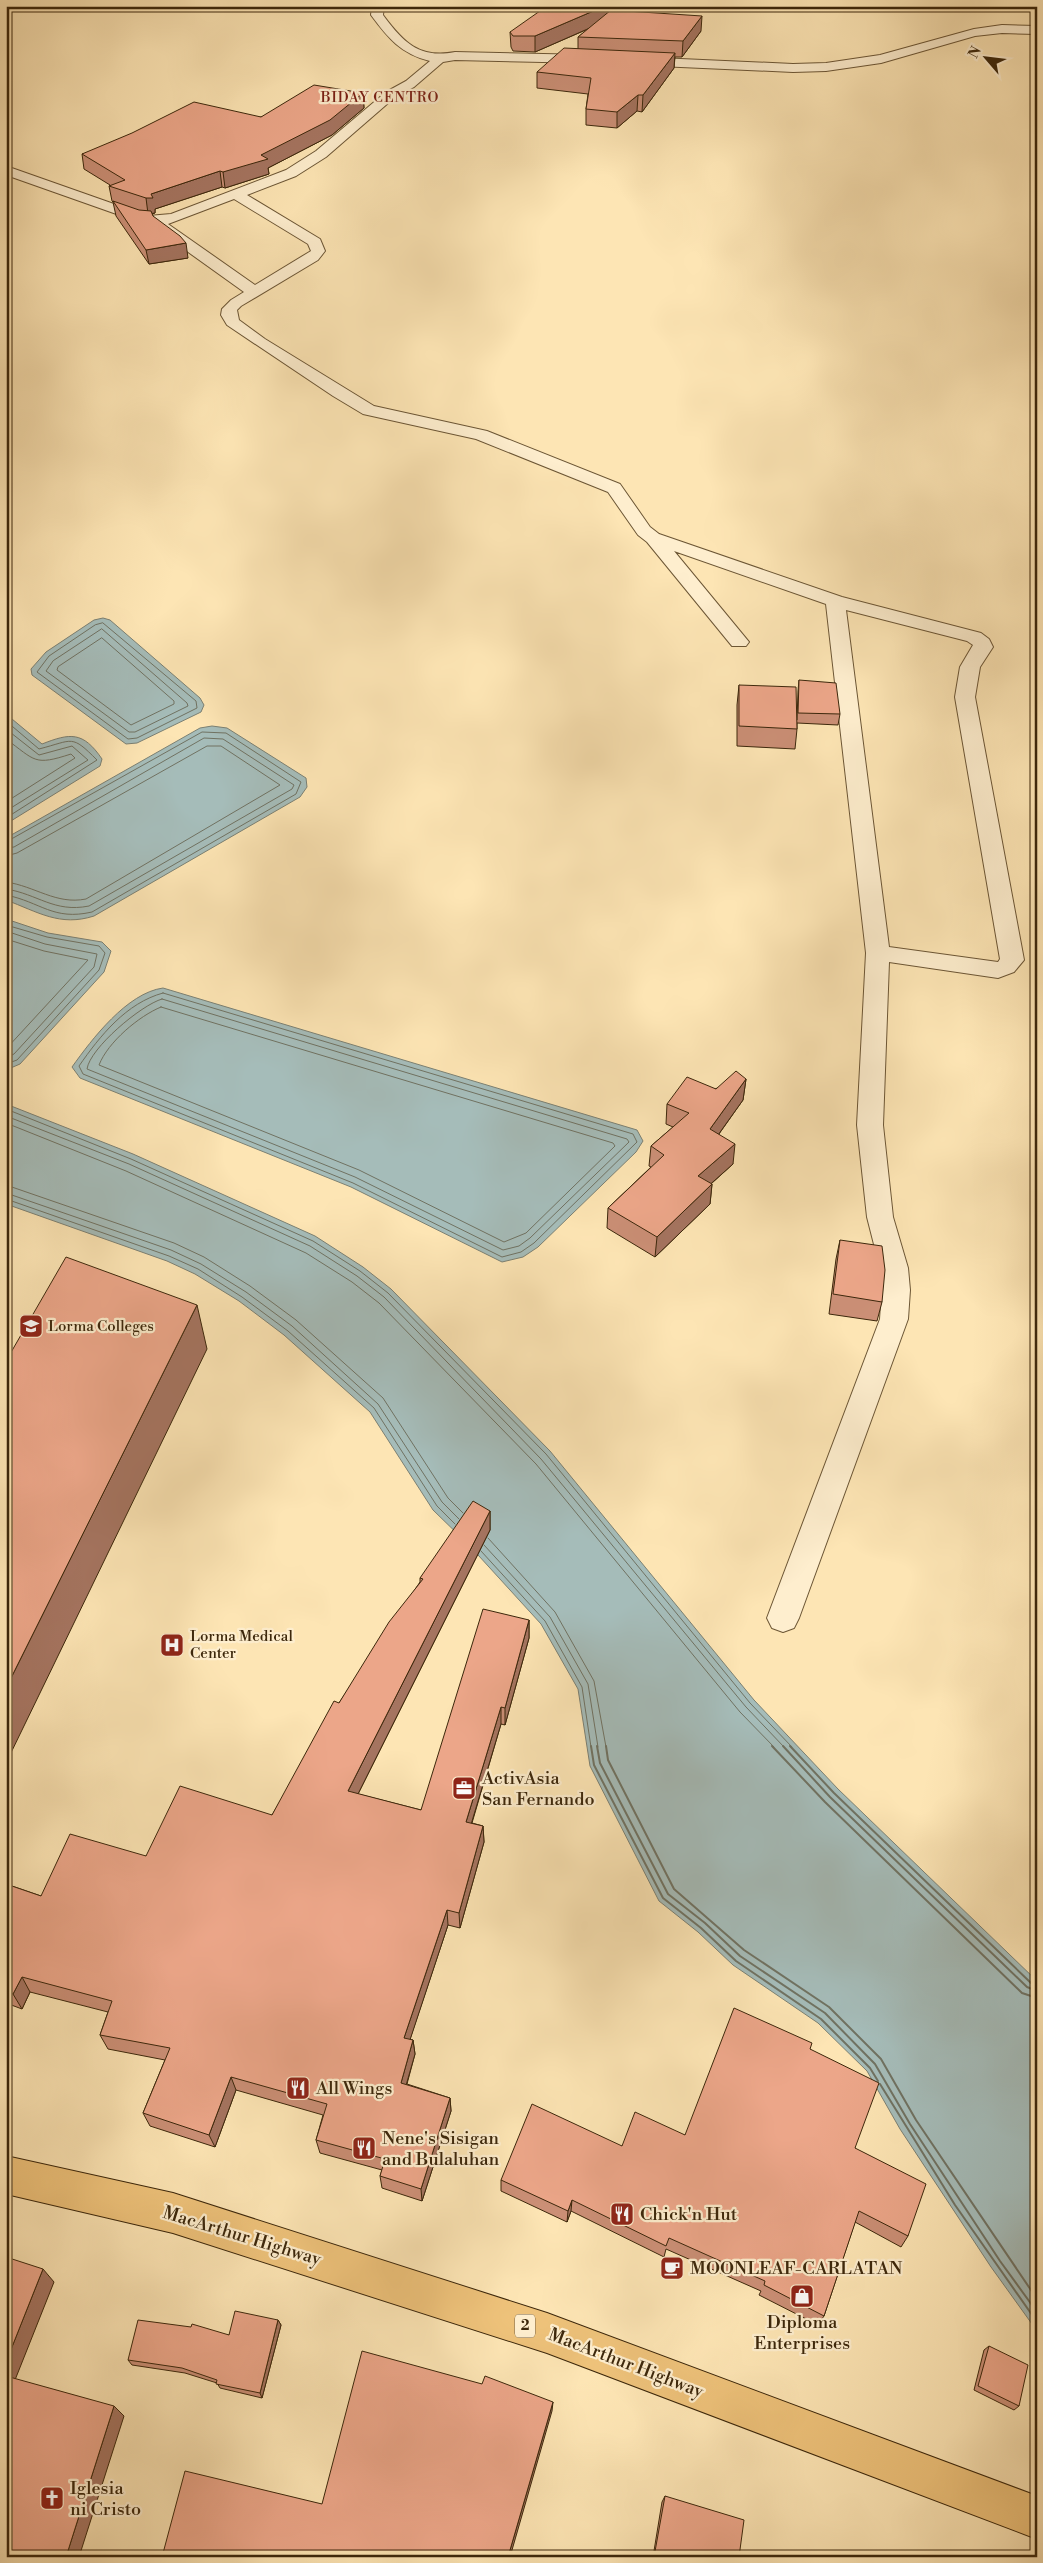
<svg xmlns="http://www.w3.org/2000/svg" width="1043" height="2563" viewBox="0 0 1043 2563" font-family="'Libre Bodoni',serif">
  <rect width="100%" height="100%" fill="#fde5b4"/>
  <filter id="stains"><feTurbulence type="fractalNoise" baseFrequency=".004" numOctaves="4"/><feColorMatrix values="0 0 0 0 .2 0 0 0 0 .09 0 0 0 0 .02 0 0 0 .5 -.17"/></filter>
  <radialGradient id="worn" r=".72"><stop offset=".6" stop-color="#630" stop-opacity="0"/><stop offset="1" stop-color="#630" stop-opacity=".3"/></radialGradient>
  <g fill="#a5bcb9" stroke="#7b8073">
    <path d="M103,618L110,620L200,698L204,705L201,712L137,743L126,744L32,675L31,669L46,652L94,620Z"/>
    <path d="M6,714L42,744C70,733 83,731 102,759L100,766L6,824Z"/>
    <path d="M212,726L227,728L306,778L307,787L300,797L94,916C60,927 38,912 6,900V838L200,728Z"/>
    <path d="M6,919L48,933L102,942L111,951L104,972L20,1064L6,1070Z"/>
    <path d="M163,988L637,1130L643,1141L636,1152L538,1247L523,1257L502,1262L351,1187L80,1078L72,1067C92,1039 127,993 163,988Z"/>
    <path d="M6,1104L133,1154L315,1236L363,1267L391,1289L550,1451L754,1700L838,1789L1037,1981V2331L991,2267L900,2129L867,2071L818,2023L733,1965L698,1932L659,1901L590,1766L578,1689L541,1624L468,1544L433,1510L370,1412L284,1335L239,1301L195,1274L167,1261L6,1204Z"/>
  </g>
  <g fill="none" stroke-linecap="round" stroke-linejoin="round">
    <g stroke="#707262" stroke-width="1">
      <path d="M103,623L196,701L197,708L137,738L128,739L37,672L49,656L95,625Z"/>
      <path d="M102,629L187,703L188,706L135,732H129L46,671L53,661Z"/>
      <path d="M102,638L174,701V704L131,725L57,670L58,667Z"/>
      <path d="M6,721L39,749C74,740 71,734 97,760L6,818"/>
      <path d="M6,729L39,755L72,746L88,760L6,811"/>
      <path d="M6,739C36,761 34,766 71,754L75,758L6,802"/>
      <path d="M6,842L202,732L226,733L301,782L296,794L92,912C53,921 41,902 6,895"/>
      <path d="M6,848L14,847L204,738L223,739L294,785L292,789L89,906C54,913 38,894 6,889"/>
      <path d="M6,856L17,853L207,746H221L280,785L86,899C56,905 35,886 6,882"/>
      <path d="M6,925L47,937L99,946L105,953L99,970L17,1060L6,1064"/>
      <path d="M6,931L45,944L97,954L94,967L14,1054L6,1058"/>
      <path d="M6,939L44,951L88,960L6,1049"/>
      <path d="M163,993L633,1134L637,1142L534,1243L521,1252L502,1257L353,1183L83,1074L79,1066C100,1036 126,1003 163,993Z"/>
      <path d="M162,999L627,1139L629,1142L530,1238L519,1246L503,1250L355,1177L87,1069C90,1048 141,1005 162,999Z"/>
      <path d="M161,1007L613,1143L615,1146L526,1233L504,1242L359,1170L99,1065C108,1042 139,1016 161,1007Z"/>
      <path d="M6,1109L131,1159L313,1241L360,1271L388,1293L546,1454L750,1703L792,1747"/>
      <path d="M6,1116L129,1164L310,1246L357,1276L384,1297L541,1459L746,1707L784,1747"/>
      <path d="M6,1123L126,1171L306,1253L352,1282L379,1303L536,1464L740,1712L774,1747"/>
      <path d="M6,1185L174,1243L204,1257L250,1286L296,1320L383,1398L448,1498L463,1513"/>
      <path d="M6,1193L171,1250L201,1264L246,1292L292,1326L378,1404L442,1502L459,1519"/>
      <path d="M6,1199L169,1256L198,1269L242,1297L288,1331L374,1408L437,1506L455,1524"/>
      <path d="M488,1538L555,1612L594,1681L606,1747"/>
      <path d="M484,1545L550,1617L588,1684L598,1747"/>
      <path d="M481,1551L545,1621L582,1687L591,1747"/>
    </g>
    <g stroke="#707262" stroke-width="2">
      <path d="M591,1746L594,1765L663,1898L701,1928L736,1961L821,2019L870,2068L878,2081"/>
      <path d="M597,1746L600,1763L668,1894L705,1923L740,1956L825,2013L875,2064L910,2124L1000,2261L1037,2312"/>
      <path d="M606,1746L608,1760L674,1889L744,1950L829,2007L881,2059L916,2120L1037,2299"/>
      <path d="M772,1746L825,1802L1022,1993L1037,1998"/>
      <path d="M783,1746L830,1797L1027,1987L1037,1991"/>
      <path d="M790,1746L834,1793L1031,1983L1037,1984"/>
      <path d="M880,2084L955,2205L1037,2322"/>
    </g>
    <g stroke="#6c5635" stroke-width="2">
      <g id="minor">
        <path d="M372,6H384L383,15C403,42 419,59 455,52L590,55L596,59L590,63L455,60L443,62L414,87L394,98L326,157L296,176L247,195L320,239L325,251L318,260L241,306L237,310L239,320L265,339L374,406L487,431L620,484L650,527L659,534L842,597L981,633L989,639L993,647L980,667L975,697L1024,960L1014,972L998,978L889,962L883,1125L893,1217L908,1268L910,1290L908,1319L799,1618L794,1628L783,1632L772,1628L767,1618L880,1319L882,1290L880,1268L867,1217L857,1125L866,953L826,604L674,551L749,642L746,646H732L647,542L638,535L608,492L476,439L363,414L333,396L227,325L221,315L222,309L231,300L244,292L156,229L154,224L142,223L6,175V166L148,216L171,214L286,170L316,151L386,92L406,81L430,61C401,54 388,38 371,15ZM234,199L308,244L311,251L255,285L168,224ZM846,610L967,641L973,645L960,667L955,697L1000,959L998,962L889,947Z"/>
        <path d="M1002,25L1037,26V34L1002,33L975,36L881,63L826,71L793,72L636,65L630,61L636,57L793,64L826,63L880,55L974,29Z"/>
      </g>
    </g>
    <g stroke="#3c270b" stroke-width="2">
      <path id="major" d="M6,2156L173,2193L547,2313L1037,2496V2539L547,2353L173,2233L6,2194Z"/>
    </g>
    <use href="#minor" fill="#feeece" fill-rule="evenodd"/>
    <use href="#major" fill="#eec27a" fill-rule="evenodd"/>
  </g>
  <g fill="#cb8f76" stroke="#3c270b">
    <path d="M629,11L701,31L682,57H675L674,68L642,112L637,111L617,128L586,125V109L588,94L537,88V72L578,49V37L588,29L535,52L513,51L511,47L510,32Z"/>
    <path d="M363,93L364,108L332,135L268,168L269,174L225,188L222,187L155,209V213L152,214L153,216L188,258L149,264L116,216L113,202L112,201L109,186L110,185L84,169L82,154L261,117Z"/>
    <path d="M799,680L840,714L838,725L797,723V729L795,749L737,746V705L739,685L797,720L798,691Z"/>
    <path d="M746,1079L743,1100L719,1134L733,1164L711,1184H712L710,1204L655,1257L607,1228L608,1208L651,1167L649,1166L651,1146L673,1127L666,1124L667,1104Z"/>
    <path d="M840,1240L882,1302L877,1321L829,1314L836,1259Z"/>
    <path d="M490,1511V1530L358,1794L421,1810L529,1620V1638L505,1725L501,1724L472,1823L483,1826L484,1842L460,1928L448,1925L410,2039L413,2040L415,2054L407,2084L450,2098L451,2111L422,2201L382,2188L380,2176L382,2170L320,2153L316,2140L323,2115L236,2090L215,2147L150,2126L143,2113L165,2060L108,2049L100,2035L108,2012L30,1992L22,2009L6,2003V1884L41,1896L146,1856L272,1815L339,1703L420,1582V1578Z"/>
    <path d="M810,2049L855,2148L908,2236L901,2247L855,2222L824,2316L818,2325L759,2295L761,2291L666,2249L664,2257L571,2211L567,2222L501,2191V2180L622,2146L685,2135Z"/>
    <path d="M278,2320L281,2325L262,2398L220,2388L217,2383L185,2373L132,2365L128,2360L229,2335Z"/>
    <path d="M989,2346L1019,2406L1014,2410L974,2390L984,2350Z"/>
    <path d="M665,2496L739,2557H653L662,2502Z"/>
    <path d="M911,2552L930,2557H904Z"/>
  </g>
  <g fill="#a57460" stroke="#3c270b">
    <path d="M605,6H640L535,52V36Z"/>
    <path d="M702,16L701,31L682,57L683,41Z"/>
    <path d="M675,53L674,68L642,112L643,95Z"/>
    <path d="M363,93L364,108L332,135L268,168L269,174L225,188L223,172L261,155Z"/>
    <path d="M638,95L637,111L617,128V112Z"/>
    <path d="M220,171L222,187L155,209V213L148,214L146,198L151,194Z"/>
    <path d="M186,243L188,258L149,264L146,250Z"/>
    <path d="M746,1079L743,1100L708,1149L710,1129Z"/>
    <path d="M735,1144L733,1164L696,1197L698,1176Z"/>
    <path d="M712,1184L710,1204L655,1257L657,1237Z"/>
    <path d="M197,1305L207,1349L6,1763V1688Z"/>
    <path d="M490,1511V1530L351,1808L348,1791Z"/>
    <path d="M529,1620V1638L505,1725V1708Z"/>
    <path d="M501,1707V1724L467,1838L466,1822Z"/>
    <path d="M483,1826L484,1842L460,1928L459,1913Z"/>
    <path d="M447,1910L448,1925L406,2052L404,2038Z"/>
    <path d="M22,1977L30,1992L22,2009L13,1994Z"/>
    <path d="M413,2040L415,2054L403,2096L401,2083Z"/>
    <path d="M231,2077L236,2090L215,2147L209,2135Z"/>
    <path d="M450,2098L451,2111L422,2201L421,2189Z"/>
    <path d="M572,2200L571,2211L567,2222L568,2211Z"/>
    <path d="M43,2269L54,2282L13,2385L6,2379V2362Z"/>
    <path d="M278,2320L281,2325L262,2398L260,2393Z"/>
    <path d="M553,2402L552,2411L510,2557H508Z"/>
    <path d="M114,2406L124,2416L79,2557H66Z"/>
  </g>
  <g fill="#eca689" stroke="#3c270b">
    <path d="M547,6H605L535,36H513L510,32Z"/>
    <path d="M611,10L702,16L683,41L578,37Z"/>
    <path d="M564,48L675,53L643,95H638L617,112L586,109L591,78L537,72Z"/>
    <path d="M314,85L363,93L330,120L261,155L268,159L223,172L220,171L151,194L153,198H146L109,186L125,180L82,154L132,133L194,102L261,117Z"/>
    <path d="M113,201L139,210L151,211L153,216L180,236L186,243L146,250Z"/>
    <path d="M799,680L836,683L840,714L798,713Z"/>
    <path d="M739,685L796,687L797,729L739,726Z"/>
    <path d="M736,1071L746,1079L710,1129L735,1144L698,1176L712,1184L657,1237L608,1208L664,1155L651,1146L689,1113L667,1104L687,1077L716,1089Z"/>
    <path d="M840,1240L882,1246L885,1270L882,1302L833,1294Z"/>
    <path d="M66,1257L197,1305L6,1688V1361Z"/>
    <path d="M473,1501L490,1511L348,1791L421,1810L483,1609L529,1620L505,1708L501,1707L466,1822L483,1826L459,1913L447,1910L404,2038L413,2040L401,2083L450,2098L421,2189L380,2176L385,2159L316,2140L327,2104L231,2077L209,2135L143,2113L170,2048L100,2035L112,2001L22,1977L13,1994L6,1992V1884L41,1896L70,1834L146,1856L180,1786L272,1815L334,1701L339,1703L389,1622L423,1579L420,1578Z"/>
    <path d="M734,2008L812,2043L810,2049L879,2083L855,2148L926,2184L908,2236L859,2211L824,2316L764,2285L765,2281L669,2238L666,2246L572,2200L568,2211L501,2180L532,2104L622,2146L635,2112L685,2135Z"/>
    <path d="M6,2257L43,2269L6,2362Z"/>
    <path d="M235,2311L278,2320L260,2393L216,2384L217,2380L182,2368L128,2360L138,2320L191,2327L192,2324L229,2335Z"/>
    <path d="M989,2346L1028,2365L1019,2406L978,2386Z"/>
    <path d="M362,2351L482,2384L485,2376L553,2402L508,2557H162L185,2471L322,2504Z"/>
    <path d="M6,2376L114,2406L66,2557H6Z"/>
    <path d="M665,2496L744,2520L739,2557H654Z"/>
    <path d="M911,2552L930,2557H911Z"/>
  </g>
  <defs>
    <g id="university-square" transform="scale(1.25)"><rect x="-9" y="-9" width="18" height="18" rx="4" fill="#8f2418" stroke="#feeece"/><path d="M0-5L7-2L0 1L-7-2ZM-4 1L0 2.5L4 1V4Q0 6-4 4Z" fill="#fff"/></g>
    <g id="hospital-square" transform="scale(1.25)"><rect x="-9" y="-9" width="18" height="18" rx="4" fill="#8f2418" stroke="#feeece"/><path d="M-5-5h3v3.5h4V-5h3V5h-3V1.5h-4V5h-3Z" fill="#fff"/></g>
    <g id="office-square" transform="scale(1.25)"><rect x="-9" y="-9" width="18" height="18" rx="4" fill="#8f2418" stroke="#feeece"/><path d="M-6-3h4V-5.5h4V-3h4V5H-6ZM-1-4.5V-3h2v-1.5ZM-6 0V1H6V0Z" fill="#fff"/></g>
    <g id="restaurant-square" transform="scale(1.25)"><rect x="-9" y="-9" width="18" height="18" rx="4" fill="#8f2418" stroke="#feeece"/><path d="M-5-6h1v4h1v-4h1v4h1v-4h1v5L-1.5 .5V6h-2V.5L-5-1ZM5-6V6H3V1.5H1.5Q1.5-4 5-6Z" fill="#fff"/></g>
    <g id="cafe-square" transform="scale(1.25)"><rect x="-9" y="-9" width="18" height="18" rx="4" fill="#8f2418" stroke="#feeece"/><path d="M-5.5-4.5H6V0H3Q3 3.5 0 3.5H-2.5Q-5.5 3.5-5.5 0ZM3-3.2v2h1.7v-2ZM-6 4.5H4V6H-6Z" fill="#fff"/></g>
    <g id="shop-square" transform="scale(1.25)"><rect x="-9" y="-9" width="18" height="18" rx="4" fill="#8f2418" stroke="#feeece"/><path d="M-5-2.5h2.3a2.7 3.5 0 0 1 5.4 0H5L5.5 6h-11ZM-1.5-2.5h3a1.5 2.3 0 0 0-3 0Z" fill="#fff"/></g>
    <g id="church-square" transform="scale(1.25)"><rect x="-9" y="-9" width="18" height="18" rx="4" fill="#8f2418" stroke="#feeece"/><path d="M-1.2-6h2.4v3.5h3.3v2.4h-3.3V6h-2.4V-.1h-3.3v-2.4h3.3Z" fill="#fff"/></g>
  </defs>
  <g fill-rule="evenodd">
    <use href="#university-square" x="31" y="1326"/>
    <use href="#hospital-square" x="172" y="1645"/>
    <use href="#office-square" x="464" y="1788"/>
    <use href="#restaurant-square" x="298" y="2088"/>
    <use href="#restaurant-square" x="364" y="2148"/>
    <use href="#restaurant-square" x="622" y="2214"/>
    <use href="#cafe-square" x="672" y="2268"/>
    <use href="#shop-square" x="802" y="2296"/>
    <use href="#church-square" x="52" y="2498"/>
  </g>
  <g text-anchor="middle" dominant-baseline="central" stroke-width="4.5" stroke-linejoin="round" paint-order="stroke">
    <g font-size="14" letter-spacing="1" fill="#7a1f14" stroke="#feeece">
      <text x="380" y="98">BIDAY CENTRO</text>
    </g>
    <rect fill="#feeece" stroke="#766346" stroke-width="1" x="515" y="2314.5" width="20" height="23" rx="4"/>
    <g font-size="14" font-weight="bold" fill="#3c270b">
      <text x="525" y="2326">2</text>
    </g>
    <g font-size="15" fill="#3c270b" stroke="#feeece" text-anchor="start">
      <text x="48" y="1326">Lorma Colleges</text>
      <text x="190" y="1636">Lorma Medical<tspan x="190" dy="17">Center</tspan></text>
    </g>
    <g font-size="18" fill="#3c270b" stroke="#feeece" text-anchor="start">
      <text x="482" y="1778">ActivAsia<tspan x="482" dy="21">San Fernando</tspan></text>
      <text x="316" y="2088">All Wings</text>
      <text x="382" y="2138">Nene's Sisigan<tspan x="382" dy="21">and Bulaluhan</tspan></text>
      <text x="640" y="2214">Chick'n Hut</text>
      <text x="690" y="2268">MOONLEAF-CARLATAN</text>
      <text x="802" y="2322" text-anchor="middle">Diploma<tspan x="802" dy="21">Enterprises</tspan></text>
      <text x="70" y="2488">Iglesia<tspan x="70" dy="21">ni Cristo</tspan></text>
    </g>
    <g font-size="18" fill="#3c270b" stroke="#feeece">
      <text transform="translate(242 2236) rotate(17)">MacArthur Highway</text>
      <text transform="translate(626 2363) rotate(21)">MacArthur Highway</text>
    </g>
  </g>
  <rect width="1043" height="2563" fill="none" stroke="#fde5b4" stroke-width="25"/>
  <rect x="8" y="8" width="1028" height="2548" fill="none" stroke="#3c270b" stroke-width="2.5"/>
  <rect x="12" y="12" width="1018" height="2538" fill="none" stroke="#3c270b"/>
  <g transform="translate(986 58) rotate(298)" stroke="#feeece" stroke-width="4" paint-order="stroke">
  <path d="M0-4L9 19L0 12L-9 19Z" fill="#3c270b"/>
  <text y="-8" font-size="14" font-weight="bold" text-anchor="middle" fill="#3c270b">N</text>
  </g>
  <rect width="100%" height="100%" filter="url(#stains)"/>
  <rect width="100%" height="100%" fill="url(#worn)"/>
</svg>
